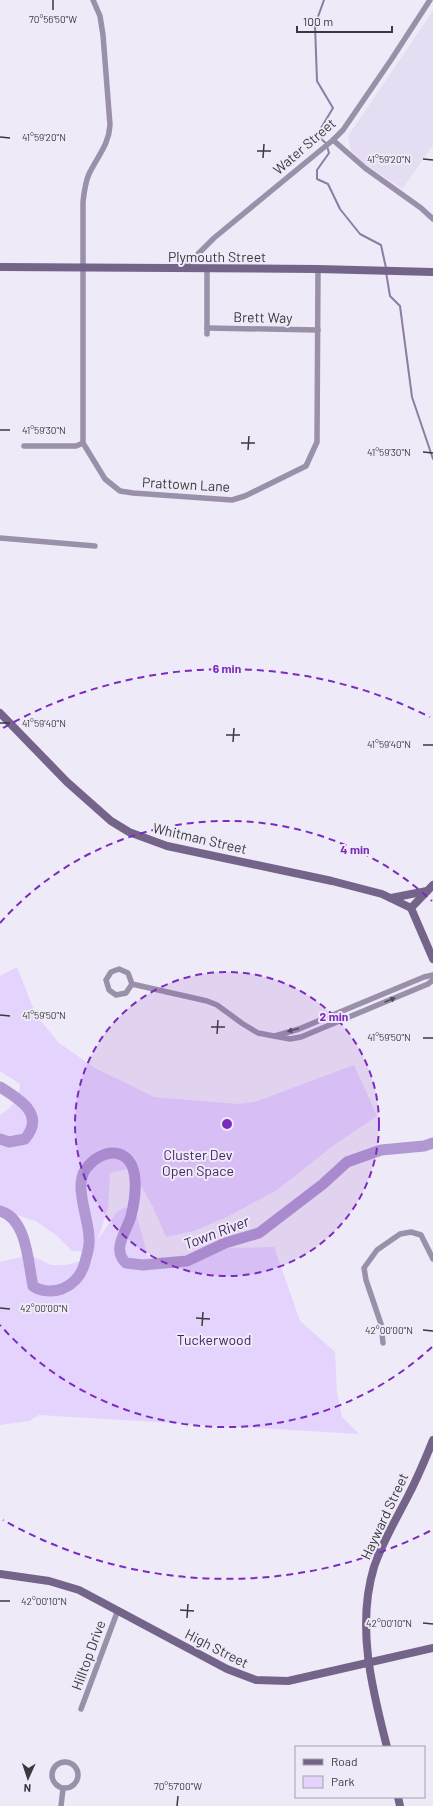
<svg xmlns="http://www.w3.org/2000/svg" width="433" height="1806" viewBox="0 0 433 1806" font-family="Barlow,sans-serif">
  <rect width="100%" height="100%" fill="#efeaf7"/>
  <path fill="#e5ddf1" d="M433,11V145L402,189L360,160L351,151L348,136Z"/>
  <path fill="#e4d3fd" d="M17,967L36,1015L59,1043L95,1068L154,1097L238,1104L255,1102L354,1065L377,1116L334,1145L277,1190L227,1217L194,1231L166,1237L153,1207L131,1168L110,1173L108,1208L97,1241L116,1213L125,1207L137,1217L148,1257L177,1258L226,1248L274,1247L300,1321L335,1352L337,1393L342,1417L359,1434L39,1415L29,1421L0,1425V1262L30,1255L51,1265H66L84,1260L89,1252L72,1251L57,1236L36,1221L0,1210V1115C12,1108 20,1098 20,1084L0,1071V976Z"/>
  <g fill="none" stroke-linecap="round" stroke-linejoin="round">
    <g stroke="#8e7ca6" stroke-width="2">
      <path d="M324,0L315,25L317,81L333,108L321,128V139L326,143L329,153L317,170V179L328,184L340,209L360,234L381,245L386,268"/>
      <path d="M386,272L390,296L400,306L412,397L433,459"/>
    </g>
    <g stroke="#b198d2" stroke-width="11">
      <path d="M0,1087C19,1099 46,1114 25,1139L9,1142L0,1139"/>
      <path d="M0,1211C27,1218 28,1263 33,1286C41,1292 53,1292 62,1289C74,1284 82,1274 85,1262C87,1254 90,1247 89,1238C89,1220 74,1186 85,1170C102,1146 133,1146 135,1180C136,1192 134,1204 131,1216C127,1231 111,1249 126,1263L143,1265L187,1261L225,1243L259,1233L323,1184L347,1162L381,1150L424,1146L433,1143"/>
    </g>
    <g stroke="#9b90aa" stroke-width="5.5">
      <path d="M93,0L100,16L103,35L110,125C109,145 97,157 89,174C85,183 84,193 83,202V443L105,479L120,491L133,493L232,500L245,496L306,466L317,442L318,269"/>
      <path d="M333,140L365,168L421,208L433,219"/>
      <path d="M183,269L214,238L333,140L343,130L391,60L430,0"/>
      <path d="M207,269V334"/>
      <path d="M207,328L318,330"/>
      <path d="M24,446H76L83,443"/>
      <path d="M0,538L95,546"/>
      <path d="M132,984L128,973L119,969L111,972L106,980L109,990L116,995L126,993L132,984L207,1001L217,1005L243,1024L258,1033L290,1039L301,1037L428,984L433,980"/>
      <path d="M275,1036L299,1029L424,977L433,975"/>
      <path d="M383,1343L381,1324L366,1280L364,1268L377,1250L400,1234L411,1232L421,1235L433,1259"/>
      <path d="M81,1709L118,1610"/>
      <circle cx="65" cy="1775" r="13"/>
      <path d="M61,1806L63,1789"/>
    </g>
    <g stroke="#746489" stroke-width="8">
      <path d="M0,267L318,269L433,272"/>
      <path d="M0,713L67,782L111,821L129,832L167,846L332,881L382,894L411,908"/>
      <path d="M433,885L411,908L433,959"/>
      <path d="M391,898L427,891"/>
      <path d="M0,1574L49,1581L79,1590L227,1669L256,1680L288,1681L433,1648"/>
      <path d="M387,1747C372,1689 356,1626 374,1567C382,1543 395,1521 407,1498C417,1479 425,1460 433,1440"/>
      <path d="M398,1797L400,1806"/>
    </g>
  </g>
  <defs><path id="oneway-solid" d="M-6-.8H1V-3.2L6.5 0L1 3.2V.8H-6Z"/></defs>
  <g fill="#534f59">
    <use href="#oneway-solid" transform="translate(390 1000) rotate(-23)"/>
    <use href="#oneway-solid" transform="translate(293 1030) rotate(165)"/>
  </g>
  <path fill="none" stroke="#3b393e" stroke-width="1.5" d="M53,10V0M0,137L10,138M257,151H271M263,158L264,144M423,159L433,160M0,430H10M241,443H255M248,450L249,436M423,452L433,453M0,723H10M226,735H240M233,742L234,728M423,745H433M0,1015L10,1016M211,1027H225M217,1034L218,1020M423,1038H433M0,1308L10,1309M196,1318L210,1319M202,1326L203,1312M423,1330L433,1331M0,1601H10M180,1610L194,1611M187,1618L188,1604M423,1623L433,1624M177,1806L178,1796"/>
  <circle cx="227" cy="1124" r="152" fill="#7b2cbf" fill-opacity=".12"/>
  <g fill="none" stroke="#7b2cbf" stroke-width="2" stroke-dasharray="7 5">
    <circle cx="227" cy="1124" r="152"/>
    <path d="M432 1347A303 303 0 0 1 0 1325M0 923A303 303 0 0 1 432 901"/>
    <path d="M430 1531A455 455 0 0 1 3 1520M3 728A455 455 0 0 1 430 717"/>
  </g>
  <g text-anchor="middle" dominant-baseline="central" stroke-width="4" stroke-linejoin="round" paint-order="stroke">
    <g font-size="14" fill="#3b393e" stroke="#efeaf7">
      <text transform="translate(304 146) rotate(-41)">Water Street</text>
      <text x="217" y="256">Plymouth Street</text>
      <text transform="translate(263 317) rotate(1)">Brett Way</text>
      <text transform="translate(186 484) rotate(3)">Prattown Lane</text>
      <text transform="translate(200 838) rotate(13)">Whitman Street</text>
      <text transform="translate(384 1516) rotate(-65)">Hayward Street</text>
      <text transform="translate(217 1648) rotate(27)">High Street</text>
      <text transform="translate(88 1655) rotate(-70)">Hilltop Drive</text>
    </g>
    <g font-size="14" fill="#462368" stroke="#efeaf7">
      <text x="198" y="1154">Cluster Dev<tspan x="198" dy="16">Open Space</tspan></text>
      <text x="214" y="1339">Tuckerwood</text>
    </g>
    <g font-size="15" font-style="italic" fill="#3e1b5f" stroke="#efeaf7">
      <text transform="translate(216 1232) rotate(-21)">Town River</text>
    </g>
  </g>
  <g font-size="10" text-anchor="middle" fill="#3b393e" stroke="#efeaf7" stroke-width="4" stroke-linejoin="round" paint-order="stroke">
    <text x="53" y="23">70°56'50"W</text>
    <text x="44" y="141">41°59'20"N</text>
    <text x="389" y="163">41°59'20"N</text>
    <text x="44" y="434">41°59'30"N</text>
    <text x="389" y="456">41°59'30"N</text>
    <text x="44" y="727">41°59'40"N</text>
    <text x="389" y="748">41°59'40"N</text>
    <text x="44" y="1019">41°59'50"N</text>
    <text x="389" y="1041">41°59'50"N</text>
    <text x="44" y="1312">42°00'00"N</text>
    <text x="389" y="1334">42°00'00"N</text>
    <text x="44" y="1605">42°00'10"N</text>
    <text x="389" y="1627">42°00'10"N</text>
    <text x="178" y="1790">70°57'00"W</text>
  </g>
  <circle cx="227" cy="1124" r="6" fill="#7b2cbf" stroke="#efeaf7" stroke-width="2"/>
  <g font-size="12" text-anchor="middle" font-weight="bold" fill="#7b2cbf" stroke="#efeaf7" stroke-width="4" stroke-linejoin="round" paint-order="stroke">
    <text x="227" y="673">6 min</text>
    <text x="355" y="854">4 min</text>
    <text x="334" y="1021">2 min</text>
  </g>
  <rect x="295" y="1746" width="130" height="52" fill="#efeaf7" stroke="#a7a3ad"/>
  <rect x="303" y="1759" width="20" height="6" fill="#746489" stroke="#a7a3ad"/>
  <text x="331" y="1766" font-size="12" fill="#3b393e">Road</text>
  <rect x="303" y="1776" width="20" height="12" fill="#e4d3fd" stroke="#a7a3ad"/>
  <text x="331" y="1786" font-size="12" fill="#3b393e">Park</text>
  <g transform="translate(28 1778) rotate(183)" stroke="#efeaf7" stroke-width="3" paint-order="stroke">
  <path d="M0-3L7 15L0 10L-7 15Z" fill="#3b393e"/>
  <text y="-6" font-size="11" font-weight="bold" text-anchor="middle" fill="#3b393e">N</text>
  </g>
  <path d="M297 26v6h95v-6" fill="none" stroke="#3b393e" stroke-width="2"/>
  <text x="303" y="26" font-size="12" fill="#3b393e" stroke="#efeaf7" stroke-width="3" paint-order="stroke">100 m</text>
</svg>
